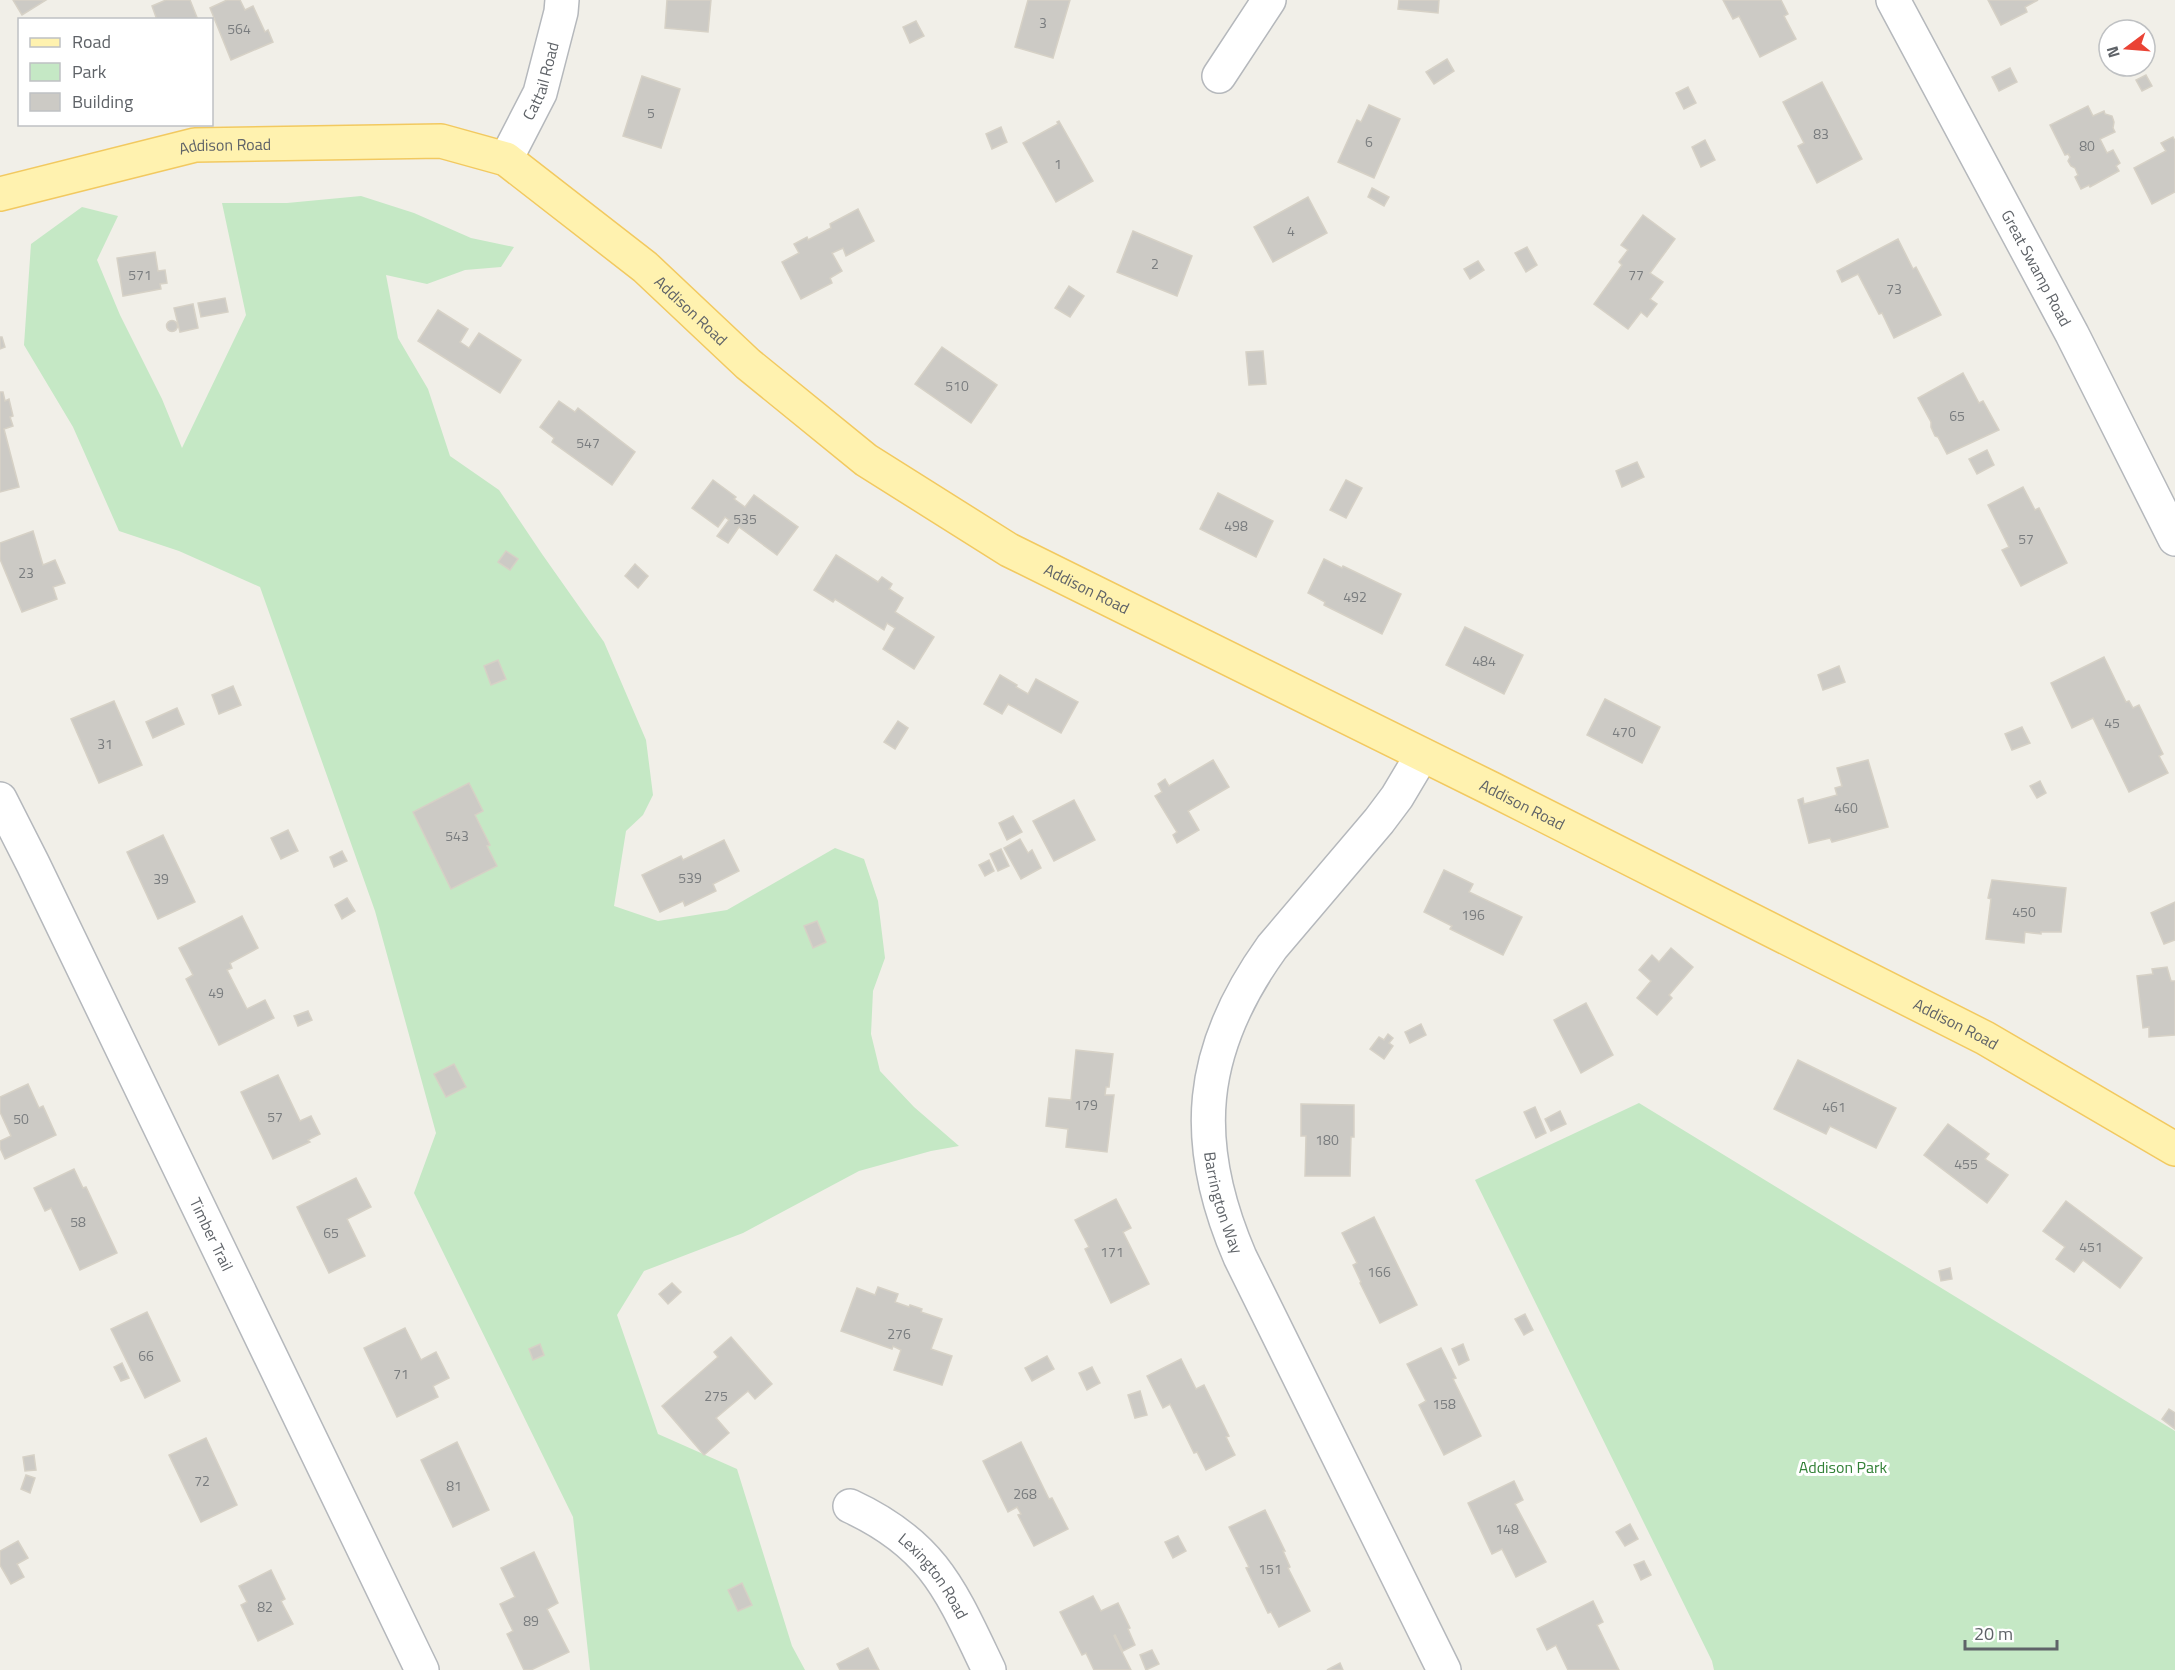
<svg xmlns="http://www.w3.org/2000/svg" width="2175" height="1670" viewBox="0 0 2175 1670" font-family="'Titillium Web',sans-serif">
  <rect width="100%" height="100%" fill="#f1efe8"/>
  <g fill="#c5e8c5">
    <path d="M361,196L414,213L471,238L514,247L501,267L465,270L427,284L386,275L398,338L428,389L450,456L499,490L542,554L604,642L646,740L653,795L643,815L626,831L614,906L658,921L727,910L835,848L864,859L878,901L885,958L873,991L871,1034L880,1071L914,1107L959,1146L931,1151L859,1171L743,1233L644,1271L617,1315L658,1434L737,1469L792,1646L805,1670H590L573,1517L414,1193L436,1133L375,911L260,587L179,551L119,531L73,427L24,345L31,244L82,207L118,216L97,260L120,315L162,399L182,448L246,315L222,203H287Z"/>
    <path d="M1639,1103L2175,1431V1670H1714L1712,1661L1475,1180Z"/>
  </g>
  <g fill="#cccac5" stroke="#d6d1c6" stroke-width="1.5">
    <path d="M13,0H46L22,15Z"/>
    <path d="M166,0H190L198,20H157L152,6Z"/>
    <path d="M227,0H240L245,10L253,6L265,32L268,30L273,42L231,60L210,8Z"/>
    <path d="M667,0H711L708,32L665,28Z"/>
    <path d="M1028,0H1070L1053,58L1015,47Z"/>
    <path d="M1399,0H1439L1438,13L1398,9Z"/>
    <path d="M1723,0H1781L1788,14L1784,16L1796,39L1760,57L1739,16L1733,19Z"/>
    <path d="M1988,0H2038L2025,7L2027,12L2001,25Z"/>
    <path d="M916,21L924,36L910,43L903,27Z"/>
    <path d="M1447,59L1454,71L1434,84L1426,72Z"/>
    <path d="M2010,68L2017,82L1999,91L1992,77Z"/>
    <path d="M2146,75L2152,86L2142,91L2136,80Z"/>
    <path d="M642,76L680,89L661,148L623,136Z"/>
    <path d="M1822,82L1862,159L1817,183L1798,146L1804,143L1783,102Z"/>
    <path d="M1688,87L1696,103L1684,109L1676,93Z"/>
    <path d="M1369,105L1400,119L1374,178L1338,162L1357,120L1361,122Z"/>
    <path d="M2088,106L2093,116L2104,111L2105,114L2112,116L2114,122L2113,128L2115,132L2100,139L2107,153L2113,150L2120,163L2116,166L2119,171L2090,187L2089,185L2081,189L2075,177L2078,175L2075,168L2071,166L2068,161L2070,157L2068,154L2065,155L2050,125Z"/>
    <path d="M1059,121L1093,181L1056,202L1023,143L1058,124L1057,122Z"/>
    <path d="M1001,127L1007,142L992,149L986,134Z"/>
    <path d="M2173,137L2175,141V192L2152,204L2134,168L2166,151L2161,143Z"/>
    <path d="M1705,140L1715,160L1701,167L1692,147Z"/>
    <path d="M1372,188L1389,197L1384,206L1368,197Z"/>
    <path d="M1308,197L1327,233L1273,262L1254,227Z"/>
    <path d="M858,209L874,241L846,256L843,248L832,253L842,271L830,278L832,283L801,299L782,262L799,253L794,244L807,237L808,240L831,228L830,224Z"/>
    <path d="M1643,215L1675,239L1650,273L1663,282L1650,299L1657,304L1647,317L1641,312L1628,329L1594,304L1622,265L1619,262L1628,250L1621,245Z"/>
    <path d="M1133,231L1192,256L1177,296L1117,272Z"/>
    <path d="M1898,239L1913,269L1916,267L1941,315L1894,338L1882,313L1879,314L1858,274L1842,282L1837,271Z"/>
    <path d="M1527,247L1537,265L1526,272L1515,253Z"/>
    <path d="M155,252L158,271L165,270L167,283L160,284L161,289L123,296L117,258Z"/>
    <path d="M1478,261L1484,270L1470,279L1464,269Z"/>
    <path d="M1069,286L1084,296L1070,317L1055,308Z"/>
    <path d="M225,298L228,312L201,317L198,303Z"/>
    <path d="M193,304L198,328L180,332L174,308Z"/>
    <path d="M438,310L468,329L460,342L469,348L479,333L521,360L500,393L418,341Z"/>
    <circle cx="172" cy="326" r="5.5"/>
    <path d="M0,337H2L5,347L0,349Z"/>
    <path d="M942,347L997,385L971,423L915,384Z"/>
    <path d="M1263,351L1266,384L1249,385L1246,352Z"/>
    <path d="M1963,373L1979,403L1983,401L1999,430L1947,454L1938,437L1935,436L1931,427V422L1918,398Z"/>
    <path d="M0,392H3L5,401L9,399L13,416L10,417L13,426L4,429L19,487L0,492Z"/>
    <path d="M559,401L575,412L578,408L635,452L612,485L552,442L554,438L540,427Z"/>
    <path d="M1987,450L1994,465L1977,474L1969,459Z"/>
    <path d="M1637,462L1644,477L1622,487L1616,471Z"/>
    <path d="M713,480L736,497L734,499L745,507L754,495L798,527L777,555L739,527L728,543L717,536L729,520L725,517L718,527L692,508Z"/>
    <path d="M1346,480L1362,488L1346,518L1330,510Z"/>
    <path d="M2023,487L2035,510L2039,508L2067,563L2021,586L2002,550L2009,547L1988,505Z"/>
    <path d="M1218,493L1273,521L1256,557L1200,529Z"/>
    <path d="M33,531L43,565L55,560L65,583L53,587L57,599L22,612L0,559V543Z"/>
    <path d="M506,551L518,559L510,570L498,562Z"/>
    <path d="M836,555L878,582L882,577L892,584L889,589L903,598L895,612L934,637L914,669L883,649L895,628L887,623L884,630L835,599L833,602L814,590Z"/>
    <path d="M1324,559L1342,568L1343,566L1401,594L1382,634L1324,605L1325,602L1308,593Z"/>
    <path d="M635,564L648,576L638,588L625,576Z"/>
    <path d="M1465,627L1523,655L1504,694L1446,665Z"/>
    <path d="M2104,657L2126,702L2129,701L2133,708L2139,705L2163,754L2159,756L2168,773L2129,792L2093,718L2072,728L2051,683Z"/>
    <path d="M498,660L506,679L491,685L484,666Z"/>
    <path d="M1839,666L1845,682L1823,690L1818,675Z"/>
    <path d="M1000,675L1017,685L1016,687L1028,694L1036,679L1078,702L1061,733L1008,704L1002,714L984,704Z"/>
    <path d="M233,686L241,705L219,714L212,695Z"/>
    <path d="M1605,699L1660,727L1642,763L1587,735Z"/>
    <path d="M114,701L142,765L99,783L71,719Z"/>
    <path d="M177,708L184,724L153,738L146,722Z"/>
    <path d="M898,721L908,728L895,749L884,742Z"/>
    <path d="M2022,727L2030,743L2012,750L2005,734Z"/>
    <path d="M1213,760L1229,787L1188,811L1199,830L1177,843L1173,835L1177,832L1155,796L1162,792L1158,784L1165,779L1169,786Z"/>
    <path d="M1868,760L1888,827L1832,842L1830,838L1809,843L1798,800L1803,798L1804,804L1837,795L1835,788L1842,786L1837,768Z"/>
    <path d="M2040,781L2046,793L2037,798L2030,786Z"/>
    <path d="M469,783L483,811L475,815L490,845L487,846L497,866L451,889L413,812Z"/>
    <path d="M1074,800L1095,840L1054,861L1033,821Z"/>
    <path d="M1013,816L1022,832L1007,840L999,823Z"/>
    <path d="M288,830L298,851L281,859L271,838Z"/>
    <path d="M163,835L195,902L158,919L127,852Z"/>
    <path d="M1020,839L1028,853L1032,850L1041,868L1021,879L1004,848Z"/>
    <path d="M724,840L739,871L713,884L716,891L685,906L683,901L660,912L642,875L681,856L683,860Z"/>
    <path d="M1001,849L1009,866L998,871L990,854Z"/>
    <path d="M342,851L347,861L334,867L330,857Z"/>
    <path d="M989,860L994,871L985,876L979,865Z"/>
    <path d="M1444,870L1473,884L1469,892L1522,917L1503,955L1450,929L1452,926L1424,912Z"/>
    <path d="M1992,880L2066,888L2061,932H2041V934L2025,932L2024,943L1986,939L1991,899L1988,898Z"/>
    <path d="M347,898L355,911L342,919L335,905Z"/>
    <path d="M2175,902V940L2164,944L2151,913Z"/>
    <path d="M242,916L258,948L230,963L232,968L227,970L247,1009L265,1000L274,1018L219,1045L186,979L193,975L179,948Z"/>
    <path d="M817,921L826,942L813,948L804,926Z"/>
    <path d="M1671,948L1693,967L1669,995L1672,998L1657,1015L1637,998L1651,981L1639,970L1652,955L1659,962Z"/>
    <path d="M2167,967L2171,981H2175V1035L2149,1037V1027L2143,1028L2137,976L2153,974L2152,969Z"/>
    <path d="M1586,1003L1613,1055L1581,1073L1554,1020Z"/>
    <path d="M308,1011L312,1020L298,1026L294,1016Z"/>
    <path d="M1421,1024L1426,1035L1410,1043L1405,1032Z"/>
    <path d="M1388,1034L1393,1038L1389,1043L1393,1046L1384,1059L1370,1049L1379,1037L1384,1040Z"/>
    <path d="M1076,1050L1113,1054L1109,1087H1106L1105,1095H1114L1107,1152L1066,1147L1068,1129L1046,1126L1049,1098L1071,1100Z"/>
    <path d="M1798,1060L1896,1108L1876,1148L1830,1126L1826,1134L1774,1109Z"/>
    <path d="M454,1064L466,1087L446,1097L434,1074Z"/>
    <path d="M278,1075L300,1121L311,1116L320,1134L308,1140L310,1142L273,1159L241,1092Z"/>
    <path d="M28,1084L39,1108L43,1106L56,1135L5,1159L0,1148V1141L11,1136L0,1112V1097Z"/>
    <path d="M1301,1104L1354,1105V1137H1351L1350,1176H1305L1306,1136H1301Z"/>
    <path d="M1535,1107L1546,1133L1536,1138L1524,1112Z"/>
    <path d="M1560,1111L1566,1124L1551,1131L1545,1119Z"/>
    <path d="M1948,1124L1989,1154L1985,1159L2008,1175L1987,1203L1924,1155Z"/>
    <path d="M74,1169L83,1188L86,1187L117,1253L80,1270L51,1208L45,1211L34,1188Z"/>
    <path d="M356,1178L371,1207L347,1219L365,1256L329,1273L297,1207Z"/>
    <path d="M1116,1199L1131,1228L1123,1232L1149,1284L1111,1303L1085,1249L1089,1247L1075,1220Z"/>
    <path d="M2066,1201L2142,1258L2120,1288L2083,1260L2074,1272L2056,1259L2065,1247L2043,1231Z"/>
    <path d="M1374,1217L1417,1305L1380,1323L1360,1283L1361,1282L1353,1265L1357,1263L1342,1233Z"/>
    <path d="M1950,1268L1952,1279L1941,1281L1939,1271Z"/>
    <path d="M672,1283L681,1292L668,1304L659,1294Z"/>
    <path d="M878,1287L898,1294L895,1302L909,1307L910,1305L922,1309L921,1312L942,1319L931,1349L952,1356L942,1385L894,1370L901,1350L893,1346L892,1349L841,1331L857,1288L875,1295Z"/>
    <path d="M147,1312L180,1381L145,1398L111,1329Z"/>
    <path d="M1525,1314L1533,1330L1524,1335L1515,1319Z"/>
    <path d="M405,1328L421,1360L436,1352L449,1378L433,1386L438,1397L397,1417L364,1348Z"/>
    <path d="M731,1337L772,1384L755,1399L748,1391L716,1418L729,1433L704,1455L662,1406L718,1357L714,1352Z"/>
    <path d="M540,1344L544,1355L533,1360L529,1349Z"/>
    <path d="M1463,1344L1469,1360L1459,1365L1452,1349Z"/>
    <path d="M1441,1348L1456,1378L1453,1379L1481,1436L1444,1455L1419,1405L1426,1401L1407,1364Z"/>
    <path d="M1047,1356L1054,1369L1032,1381L1025,1368Z"/>
    <path d="M1181,1359L1196,1389L1204,1385L1229,1436L1226,1437L1235,1455L1206,1470L1197,1452L1194,1453L1170,1404L1163,1408L1147,1376Z"/>
    <path d="M122,1363L129,1378L121,1381L114,1367Z"/>
    <path d="M1092,1367L1100,1383L1087,1390L1079,1373Z"/>
    <path d="M1140,1391L1147,1415L1135,1418L1128,1395Z"/>
    <path d="M2169,1409L2175,1413V1429L2162,1419Z"/>
    <path d="M206,1438L237,1505L201,1522L169,1455Z"/>
    <path d="M457,1442L489,1510L453,1527L421,1460Z"/>
    <path d="M1021,1442L1049,1499L1052,1498L1068,1529L1034,1546L1018,1515L1021,1514L1017,1507L1008,1512L983,1461Z"/>
    <path d="M34,1455L36,1470L25,1471L23,1457Z"/>
    <path d="M26,1475L35,1478L30,1493L21,1489Z"/>
    <path d="M1514,1481L1523,1500L1515,1504L1546,1562L1516,1577L1502,1549L1492,1554L1468,1503Z"/>
    <path d="M1265,1510L1285,1551H1283L1290,1567L1288,1568L1310,1611L1279,1627L1271,1612L1268,1613L1246,1568L1249,1567L1229,1527Z"/>
    <path d="M1630,1524L1638,1539L1625,1546L1616,1532Z"/>
    <path d="M1178,1536L1186,1551L1173,1558L1165,1542Z"/>
    <path d="M18,1541L28,1558L17,1564L24,1577L11,1584L0,1565V1551Z"/>
    <path d="M534,1552L558,1603L547,1609L569,1652L531,1670H524L507,1634L513,1631L500,1604L515,1597L501,1568Z"/>
    <path d="M1644,1561L1651,1575L1641,1580L1634,1565Z"/>
    <path d="M271,1570L285,1599L281,1601L293,1624L258,1641L241,1605L247,1602L239,1586Z"/>
    <path d="M742,1583L752,1605L738,1611L728,1590Z"/>
    <path d="M1093,1596L1101,1611L1118,1603L1130,1628L1128,1629L1135,1645L1123,1651L1115,1635L1114,1636L1131,1670H1094L1086,1653L1082,1655L1060,1612Z"/>
    <path d="M1593,1601L1603,1622L1597,1625L1619,1670H1568L1556,1645L1547,1650L1537,1629Z"/>
    <path d="M868,1648L879,1670H840L837,1664Z"/>
    <path d="M1152,1650L1159,1664L1146,1670L1140,1655Z"/>
    <path d="M1340,1663L1343,1670H1327Z"/>
  </g>
  <g fill="none" stroke-linecap="round" stroke-linejoin="round">
    <g stroke="#b5b8bc" stroke-width="36">
      <g id="minor">
        <path id="s1" d="M1893,0L2072,334L2175,539"/>
        <path d="M1219,76L1269,0"/>
        <path id="s2" d="M506,159L540,93L561,12L562,0"/>
        <path id="s3" d="M1422,755L1397,797L1379,821L1272,947C1198,1050 1190,1141 1240,1257L1444,1670"/>
        <path id="s4" d="M0,799L33,864L422,1670"/>
        <path id="s5" d="M850,1506C934,1545 951,1591 989,1670"/>
      </g>
    </g>
    <g stroke="#f2c960" stroke-width="36">
      <g id="major">
        <path id="s6" d="M0,194L195,145L441,141L506,159L645,267L748,364L866,460L1009,550L1490,788L1985,1038L2175,1149"/>
      </g>
    </g>
    <use href="#minor" stroke="#fff" stroke-width="33"/>
    <use href="#major" stroke="#fff2af" stroke-width="33"/>
  </g>
  <g text-anchor="middle" dominant-baseline="central" stroke-width="6" stroke-linejoin="round" paint-order="stroke">
    <g font-size="14" fill="#7a7d7f">
      <text x="1043" y="22">3</text>
      <text x="239" y="28">564</text>
      <text x="651" y="112">5</text>
      <text x="1821" y="133">83</text>
      <text x="1369" y="141">6</text>
      <text x="2087" y="145">80</text>
      <text x="1058" y="163">1</text>
      <text x="1291" y="230">4</text>
      <text x="1155" y="263">2</text>
      <text x="140" y="274">571</text>
      <text x="1636" y="274">77</text>
      <text x="1894" y="288">73</text>
      <text x="957" y="385">510</text>
      <text x="1957" y="415">65</text>
      <text x="588" y="442">547</text>
      <text x="745" y="518">535</text>
      <text x="1236" y="525">498</text>
      <text x="2026" y="538">57</text>
      <text x="26" y="572">23</text>
      <text x="1355" y="596">492</text>
      <text x="1484" y="660">484</text>
      <text x="2112" y="722">45</text>
      <text x="1624" y="731">470</text>
      <text x="105" y="743">31</text>
      <text x="1846" y="807">460</text>
      <text x="457" y="835">543</text>
      <text x="690" y="877">539</text>
      <text x="161" y="878">39</text>
      <text x="2024" y="911">450</text>
      <text x="1473" y="914">196</text>
      <text x="216" y="992">49</text>
      <text x="1086" y="1104">179</text>
      <text x="1834" y="1106">461</text>
      <text x="275" y="1116">57</text>
      <text x="21" y="1118">50</text>
      <text x="1327" y="1139">180</text>
      <text x="1966" y="1163">455</text>
      <text x="78" y="1221">58</text>
      <text x="331" y="1232">65</text>
      <text x="2091" y="1246">451</text>
      <text x="1112" y="1251">171</text>
      <text x="1379" y="1271">166</text>
      <text x="899" y="1333">276</text>
      <text x="146" y="1355">66</text>
      <text x="401" y="1373">71</text>
      <text x="716" y="1395">275</text>
      <text x="1444" y="1403">158</text>
      <text x="202" y="1480">72</text>
      <text x="454" y="1485">81</text>
      <text x="1025" y="1493">268</text>
      <text x="1507" y="1528">148</text>
      <text x="1270" y="1568">151</text>
      <text x="265" y="1606">82</text>
      <text x="531" y="1620">89</text>
    </g>
    <g font-size="16" fill="#5f6368" stroke="#fff">
      <text stroke="none"><textPath href="#s2" startOffset="86">Cattail Road</textPath></text>
      <text stroke="none"><textPath href="#s6" startOffset="231">Addison Road</textPath></text>
      <text stroke="none"><textPath href="#s1" startOffset="304">Great Swamp Road</textPath></text>
      <text stroke="none"><textPath href="#s6" startOffset="754">Addison Road</textPath></text>
      <text stroke="none"><textPath href="#s6" startOffset="1240">Addison Road</textPath></text>
      <text stroke="none"><textPath href="#s6" startOffset="1726">Addison Road</textPath></text>
      <text stroke="none"><textPath href="#s6" startOffset="2212">Addison Road</textPath></text>
      <text stroke="none"><textPath href="#s3" startOffset="516">Barrington Way</textPath></text>
      <text stroke="none"><textPath href="#s4" startOffset="484">Timber Trail</textPath></text>
      <text stroke="none"><textPath href="#s5" startOffset="111">Lexington Road</textPath></text>
    </g>
    <g font-size="16" fill="#348238" stroke="#fff">
      <text x="1843" y="1467">Addison Park</text>
    </g>
  </g>
  <rect x="18" y="18" width="195" height="108" fill="#ffffff" stroke="#bfc1c3" stroke-width="1.5"/>
  <rect x="30" y="38" width="30" height="9" fill="#fff2af" stroke="#bfc1c3" stroke-width="1.5"/>
  <text x="72" y="48" font-size="18" fill="#5f6368">Road</text>
  <rect x="30" y="63" width="30" height="18" fill="#c5e8c5" stroke="#bfc1c3" stroke-width="1.5"/>
  <text x="72" y="78" font-size="18" fill="#5f6368">Park</text>
  <rect x="30" y="93" width="30" height="18" fill="#cccac5" stroke="#bfc1c3" stroke-width="1.5"/>
  <text x="72" y="108" font-size="18" fill="#5f6368">Building</text>
  <g transform="translate(2127 48) rotate(254)"><circle r="28" fill="#ffffff" stroke="#bfc1c3" stroke-width="1.5"/>
  <path d="M0-4.5L10 22L0 15L-10 22Z" fill="#ea4335"/>
  <text y="-9" font-size="16" font-weight="bold" text-anchor="middle" fill="#5f6368">N</text>
  </g>
  <path d="M1965 1640v9h92v-9" fill="none" stroke="#5f6368" stroke-width="3"/>
  <text x="1974" y="1640" font-size="18" fill="#5f6368" stroke="#ffffff" stroke-width="4.5" paint-order="stroke">20 m</text>
</svg>
